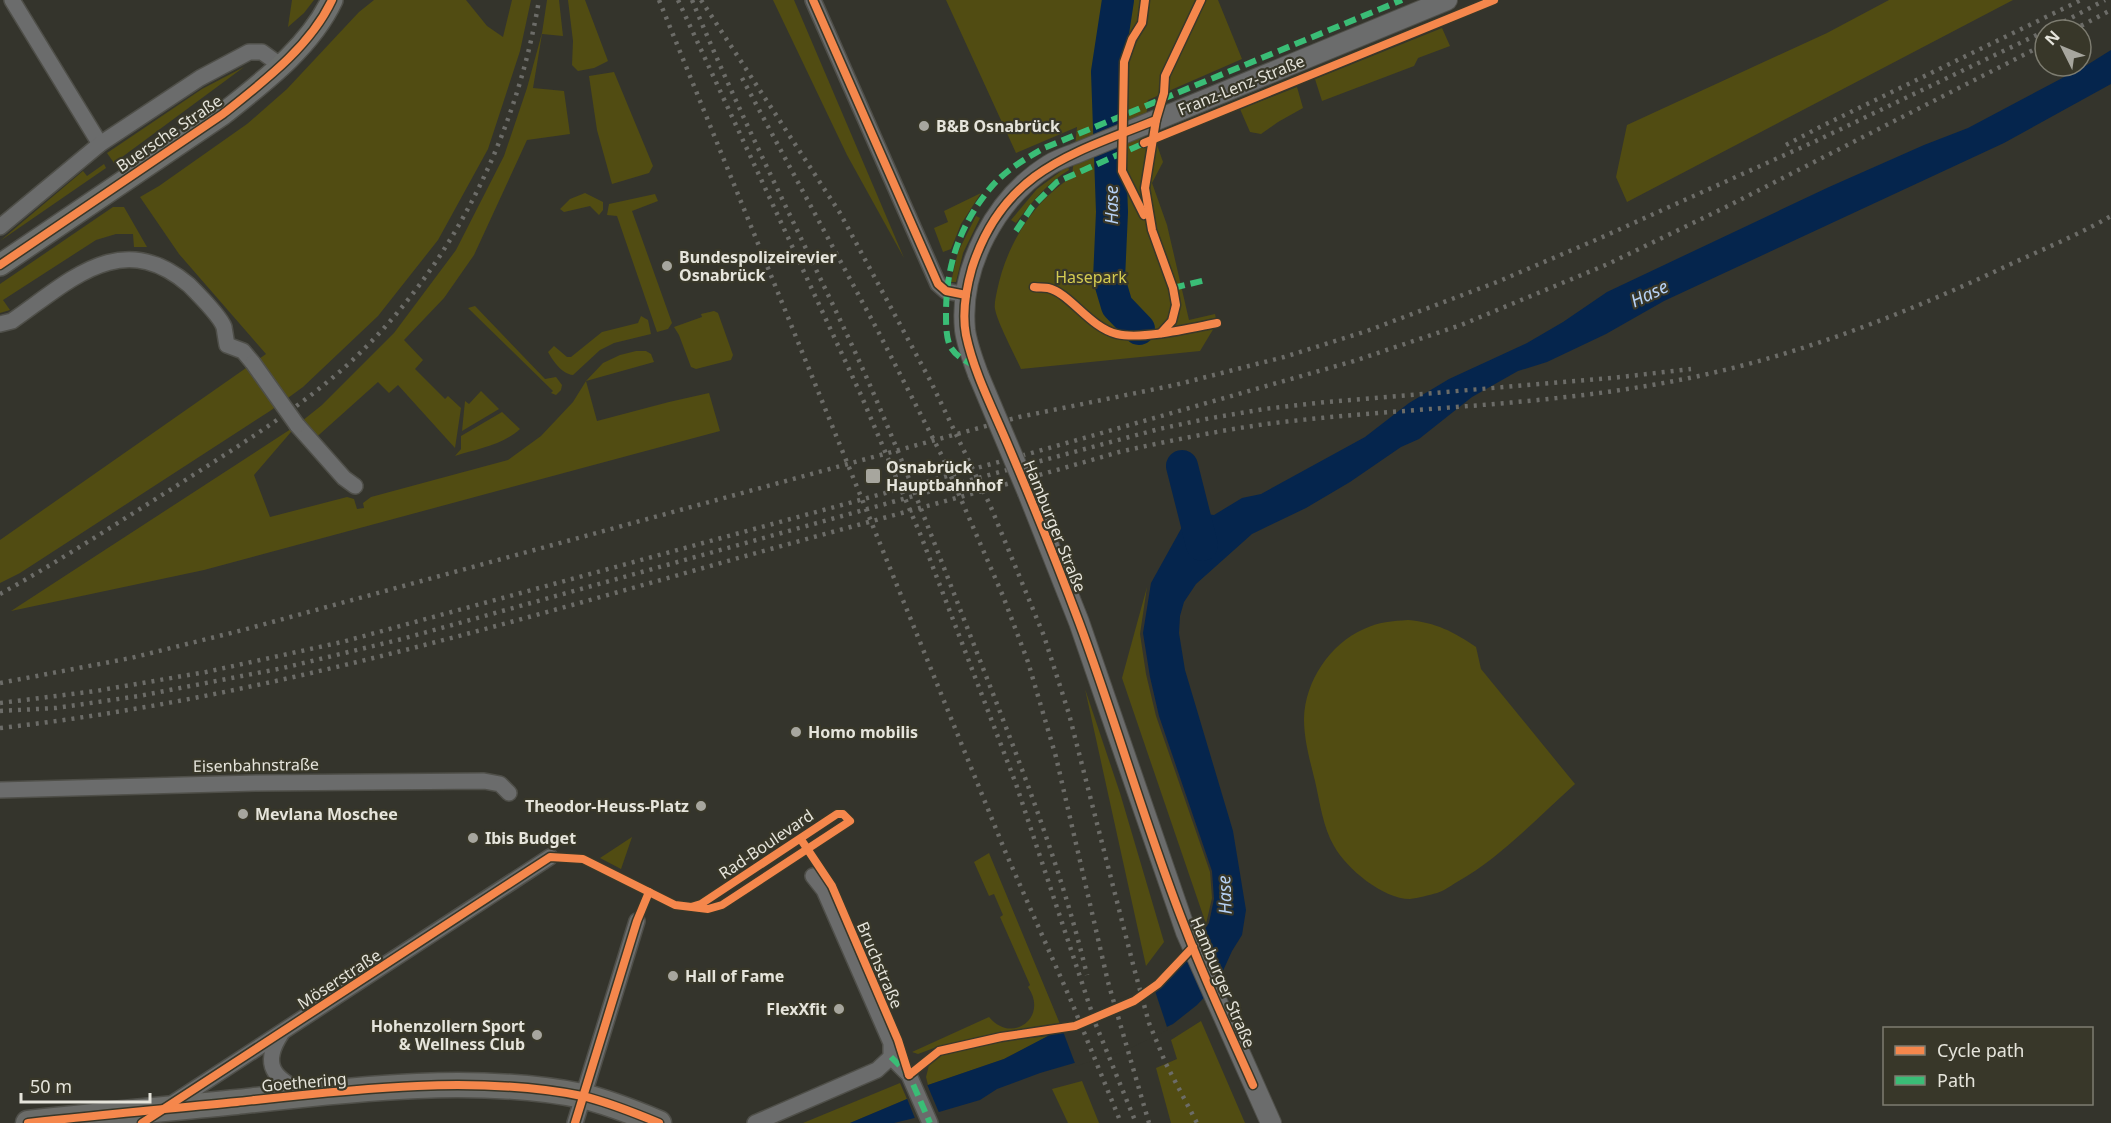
<svg xmlns="http://www.w3.org/2000/svg" width="2111" height="1123" viewBox="0 0 2111 1123" font-family="'Noto Sans',sans-serif">
  <rect width="100%" height="100%" fill="#34342c"/>
  <g fill="#514c12">
    <path d="M292,0H314L304,13L288,27Z"/>
    <path d="M374,0H466L487,26L503,37L512,0H531L520,51L488,149L438,240L378,316L303,387L270,411L20,573L0,583V540L266,354L179,254L140,197L159,186L247,124L287,89L359,12Z"/>
    <path d="M547,0H559L563,36L542,34L533,88L564,91L570,134L527,140L474,255L444,298L404,340L423,360L415,369L445,399L448,396L461,408L455,448L398,385L389,393L378,382L311,442L297,425L254,475L270,517L347,497L354,499L357,509L364,508L363,503L371,497L508,460L541,436L573,402L586,381L603,363L620,355L636,351H646L651,354L654,362L586,381L597,421L669,402L709,393L720,431L204,570L11,611L297,425L322,405L394,333L456,250L504,156L527,88L542,33Z"/>
    <path d="M568,0H585L608,61L594,68L578,71L572,65L573,41Z"/>
    <path d="M773,0H794L904,258L847,155Z"/>
    <path d="M946,0H1218L1242,59L1148,100L1143,146L1156,142L1163,162L1152,183L1167,225L1189,320L1215,314L1217,323L1200,351L1021,369C1014,353 998,324 995,309C994,304 996,296 997,291C1006,246 1033,201 1072,177L1077,127L1016,153Z"/>
    <path d="M1889,0H2013L1627,202L1616,177L1627,125L1827,33Z"/>
    <path d="M1442,28L1450,46L1418,58L1414,66L1322,101L1315,79Z"/>
    <path d="M244,67L114,163L107,153L202,89Z"/>
    <path d="M614,72L653,166L649,173L612,184L597,130L589,76Z"/>
    <path d="M1297,87L1303,108L1278,122L1261,134L1250,132L1240,109Z"/>
    <path d="M104,164L106,168L0,241L83,171L87,176Z"/>
    <path d="M1068,166L1069,170C1047,183 1031,203 1016,223L1011,220L1037,189Z"/>
    <path d="M585,193L603,202V210L599,215L590,206L564,212L560,209L570,199Z"/>
    <path d="M981,193L961,224L951,249L943,252L934,228L948,222L944,211Z"/>
    <path d="M655,194L658,201L632,211L672,323L668,329L657,332L617,216L607,215L609,204Z"/>
    <path d="M113,207H124L147,247H134L133,234H116L96,240L3,300L10,310L0,313V284Z"/>
    <path d="M976,216L980,218L963,253L956,282H951L958,252Z"/>
    <path d="M475,306L545,379L556,377L562,385L561,390L556,395L551,393L553,391L468,308Z"/>
    <path d="M714,311L718,313L733,355L731,360L696,369L691,367L679,335L674,327L702,317L701,314Z"/>
    <path d="M641,316L648,320L651,334L614,343L600,350L573,375C562,374 553,361 548,352L554,346L567,357H571L602,332L638,323Z"/>
    <path d="M481,391L499,409L462,431L465,401L469,404Z"/>
    <path d="M502,412L520,429C503,445 477,449 455,456L461,449V436Z"/>
    <path d="M1147,587L1140,634L1146,674L1156,716L1210,872L1212,898L1206,924L1122,678Z"/>
    <path d="M1408,620C1437,623 1452,631 1476,647L1481,669L1575,784C1537,818 1501,857 1457,882C1450,886 1444,891 1437,893C1429,895 1418,898 1410,899C1383,899 1347,869 1334,846C1323,827 1320,803 1315,781C1310,761 1304,740 1304,719C1305,681 1330,644 1364,629C1378,622 1393,621 1408,620Z"/>
    <path d="M1085,689L1120,793L1164,942L1146,966Z"/>
    <path d="M632,837L621,869L600,858Z"/>
    <path d="M989,853L1060,1024L934,1048L918,1054L912,1052L989,1017C1012,1045 1049,1017 1028,987L1030,985L1000,917L1003,915L994,894L989,896L974,862Z"/>
    <path d="M1201,1021L1245,1123H1171L1156,1068L1177,1059L1171,1040Z"/>
    <path d="M1049,1036L1004,1059L928,1085L926,1077L929,1065L941,1054L1001,1041Z"/>
    <path d="M1082,1081L1099,1123H1068L1052,1089Z"/>
    <path d="M900,1083L907,1099L850,1123H803Z"/>
  </g>
  <path fill="#05254d" d="M2111,50V84L2004,143L1664,301L1606,334L1547,362L1518,371L1472,397L1419,439L1401,447L1350,482L1306,508L1252,534L1196,584L1184,602L1180,616L1179,633L1185,670L1233,831L1246,910L1242,935L1232,951L1217,984L1197,1005L1173,1024L1119,1050L1040,1073L997,1089L980,1100L939,1112L894,1123H850L907,1099L928,1085L1004,1059L1063,1028L1136,996L1161,980L1201,935L1209,923L1214,899L1212,871L1159,716L1150,677L1143,633L1151,583L1187,518V508L1192,504L1197,505L1207,514L1214,515L1242,498L1261,494L1365,437L1409,403L1449,379L1527,343L1563,322L1607,292L1829,187L1924,145L1968,128L2087,65Z"/>
  <g fill="#34342c">
    <path d="M1152,982L1168,1030L1120,1053L1076,1066L1061,1026L1134,993Z"/>
    <path d="M926,1082L940,1115L916,1121L906,1096Z"/>
  </g>
  <g fill="none" stroke-linecap="round" stroke-linejoin="round">
    <g stroke="#05254d" stroke-width="32">
      <path d="M1118,0L1107,72L1112,212L1109,279L1117,306L1139,329"/>
      <path d="M1182,466L1202,545"/>
    </g>
    <g stroke="#4f4f49" stroke-width="18">
      <g id="minor">
        <path d="M12,0L100,144"/>
        <path d="M813,0L938,284L946,291L966,295"/>
        <path d="M0,227L100,144L200,78L249,52H262L280,65"/>
        <path d="M0,324L12,321C70,281 121,227 189,285C198,294 220,316 224,327C225,333 226,340 227,345L243,351L253,363"/>
        <path d="M297,425L344,478L355,486"/>
        <path d="M0,790L258,783L484,781L500,784L509,793"/>
        <path d="M281,1034C261,1065 274,1079 304,1092"/>
        <path d="M891,1057L909,1075L930,1123"/>
        <path d="M170,1105L550,857"/>
        <path d="M575,1123L637,921"/>
        <path d="M755,1123L877,1070L891,1057V1043L824,890L813,876"/>
      </g>
    </g>
    <g stroke="#4f4f49" stroke-width="22">
      <g id="tertiary">
        <path d="M978,374C973,360 967,345 965,330C959,267 996,198 1049,165C1057,160 1066,157 1074,154L1447,0"/>
        <path d="M1028,493L1079,622L1186,932L1271,1123"/>
      </g>
    </g>
    <g stroke="#4f4f49" stroke-width="24">
      <path id="secondary" d="M0,265L223,114C263,82 310,47 332,0"/>
    </g>
    <g stroke="#4f4f49" stroke-width="27">
      <path id="primary" d="M28,1123C98,1115 167,1109 237,1102C345,1090 474,1074 582,1096C608,1102 635,1113 659,1123"/>
    </g>
    <use href="#minor" stroke="#6b6c6c" stroke-width="15"/>
    <use href="#tertiary" stroke="#6b6c6c" stroke-width="20"/>
    <use href="#secondary" stroke="#6d6f6d" stroke-width="21"/>
    <use href="#primary" stroke="#6b6c69" stroke-width="24"/>
    <g stroke="#6c6c68" stroke-width="4.5" stroke-dasharray="3 6" stroke-linecap="butt">
      <path d="M659,0L1005,851L1072,1003L1121,1123"/>
      <path d="M678,0L861,395L921,536L1016,784L1096,1025L1136,1123"/>
      <path d="M692,0C740,116 797,228 850,341C896,440 934,543 974,645C1016,753 1060,862 1087,975"/>
      <path d="M701,0L840,213L931,382L990,505L1044,636L1069,714L1134,968L1149,1023L1166,1064L1197,1123"/>
      <path d="M2048,30L2105,0"/>
      <path d="M2073,30L2111,10"/>
      <path d="M742,78L879,333L943,458L1003,596L1028,662L1056,757L1108,982L1149,1123"/>
      <path d="M1786,145L1820,127L2081,0"/>
      <path d="M0,594C58,562 114,525 170,490C230,451 292,414 345,367C450,272 516,138 539,0"/>
      <path d="M0,683L131,658L243,630L1019,417L1175,385L1284,357L1367,331L1497,282L1598,239L1818,140L2045,31"/>
      <path d="M0,703L96,691L206,672L342,642L1035,452L1354,361L1461,325L1608,264L1726,207L2045,44"/>
      <path d="M0,711L56,708L139,696L283,668L402,639L996,473L1159,429L1206,419L1264,409L1326,402L1612,378L1691,369"/>
      <path d="M0,728C235,702 463,636 689,572C832,531 976,494 1119,452C1168,441 1217,431 1266,424C1395,408 1525,407 1652,385C1778,364 1899,317 2013,263C2046,248 2080,234 2111,216"/>
    </g>
    <g stroke="#4f4f49" stroke-width="18" stroke-linecap="butt">
      <path id="minor-bridge" d="M253,363L297,425"/>
    </g>
    <g stroke="#4f4f49" stroke-width="22" stroke-linecap="butt">
      <path id="tertiary-bridge" d="M978,374L1028,493"/>
    </g>
    <use href="#minor-bridge" stroke="#6b6c6c" stroke-width="15"/>
    <use href="#tertiary-bridge" stroke="#6b6c6c" stroke-width="20"/>
    <g stroke="#3abd76" stroke-width="6" stroke-dasharray="12 6" stroke-linecap="butt">
      <path d="M1016,231L1032,207L1057,182L1149,141"/>
      <path d="M1173,288L1206,280"/>
      <path d="M975,366C966,361 955,356 950,346C946,337 946,324 946,314C946,265 960,224 992,186C1006,170 1025,159 1044,148L1402,0"/>
      <path d="M891,1057L909,1075L930,1123"/>
    </g>
    <g stroke="#383729" stroke-width="11">
      <g id="cycleway">
        <path d="M813,0L938,284L946,291L966,295"/>
        <path d="M1156,120C1071,154 1003,171 972,268C966,289 962,314 966,335C974,373 993,409 1008,445C1033,504 1057,563 1079,622C1117,724 1146,829 1186,930C1206,983 1230,1033 1253,1085"/>
        <path d="M1144,143L1494,0"/>
        <path d="M1144,215L1122,171L1124,62L1132,39L1142,23L1145,0"/>
        <path d="M0,265L223,114C263,82 310,47 332,0"/>
        <path d="M1034,287C1038,288 1044,287 1048,288C1070,293 1089,327 1117,334C1142,340 1191,328 1217,323"/>
        <path d="M1161,333L1172,321L1176,305L1173,288L1152,230L1145,188L1156,120L1164,93L1165,76L1201,0"/>
        <path d="M802,841L832,886L898,1040L909,1075"/>
        <path d="M909,1075L939,1051L1001,1037L1075,1026L1134,1001L1158,984L1193,947"/>
        <path d="M28,1123C98,1115 167,1109 237,1102C345,1090 474,1074 582,1096C608,1102 635,1113 659,1123"/>
        <path d="M142,1123L550,857L583,859L675,905L708,909L722,905L850,821L843,814H837L701,904L691,907"/>
        <path d="M575,1123L637,921L649,892"/>
      </g>
    </g>
    <use href="#cycleway" stroke="#f5874c" stroke-width="8"/>
  </g>
  <g fill="#a7a69e" stroke="#383729" stroke-width="2">
    <circle cx="924" cy="126" r="6"/>
    <circle cx="667" cy="266" r="6"/>
    <rect x="865" y="468" width="16" height="16" rx="3"/>
    <circle cx="796" cy="732" r="6"/>
    <circle cx="701" cy="806" r="6"/>
    <circle cx="243" cy="814" r="6"/>
    <circle cx="473" cy="838" r="6"/>
    <circle cx="673" cy="976" r="6"/>
    <circle cx="839" cy="1009" r="6"/>
    <circle cx="537" cy="1035" r="6"/>
  </g>
  <g text-anchor="middle" dominant-baseline="central" stroke-width="4.5" stroke-linejoin="round" paint-order="stroke">
    <g font-size="16" fill="#e5e4db" stroke="#383729">
      <text transform="translate(1241 85) rotate(-22)">Franz-Lenz-Straße</text>
      <text transform="translate(169 133) rotate(-34)">Buersche Straße</text>
      <text transform="translate(1055 526) rotate(68)">Hamburger Straße</text>
      <text transform="translate(256 765) rotate(-1)">Eisenbahnstraße</text>
      <text transform="translate(766 844) rotate(-34)">Rad-Boulevard</text>
      <text transform="translate(880 965) rotate(67)">Bruchstraße</text>
      <text transform="translate(339 979) rotate(-33)">Möserstraße</text>
      <text transform="translate(1223 982) rotate(67)">Hamburger Straße</text>
      <text transform="translate(304 1082) rotate(-5)">Goethering</text>
    </g>
    <g font-size="16" font-weight="bold" fill="#e5e4db" stroke="#383729" text-anchor="start">
      <text x="936" y="126">B&amp;B Osnabrück</text>
      <text x="679" y="257">Bundespolizeirevier<tspan x="679" dy="18">Osnabrück</tspan></text>
      <text x="886" y="467">Osnabrück<tspan x="886" dy="18">Hauptbahnhof</tspan></text>
      <text x="808" y="732">Homo mobilis</text>
      <text x="689" y="806" text-anchor="end">Theodor-Heuss-Platz</text>
      <text x="255" y="814">Mevlana Moschee</text>
      <text x="485" y="838">Ibis Budget</text>
      <text x="685" y="976">Hall of Fame</text>
      <text x="827" y="1009" text-anchor="end">FlexXfit</text>
      <text x="525" y="1026" text-anchor="end">Hohenzollern Sport<tspan x="525" dy="18">&amp; Wellness Club</tspan></text>
    </g>
    <g font-size="16" fill="#d4cb51" stroke="#383729">
      <text x="1091" y="277">Hasepark</text>
    </g>
    <g font-size="18" font-style="italic" fill="#b6d1f4" stroke="#383729">
      <text transform="translate(1111 205) rotate(-90)">Hase</text>
      <text transform="translate(1649 293) rotate(-25)">Hase</text>
      <text transform="translate(1224 895) rotate(-92)">Hase</text>
    </g>
  </g>
  <rect x="1883" y="1027" width="210" height="78" fill="#383729" stroke="#7d7c70" stroke-width="1.5"/>
  <rect x="1895" y="1046" width="30" height="9" fill="#f5874c" stroke="#7d7c70" stroke-width="1.5"/>
  <text x="1937" y="1057" font-size="18" fill="#e5e4db">Cycle path</text>
  <rect x="1895" y="1076" width="30" height="9" fill="#3abd76" stroke="#7d7c70" stroke-width="1.5"/>
  <text x="1937" y="1087" font-size="18" fill="#e5e4db">Path</text>
  <g transform="translate(2063 48) rotate(313)"><circle r="28" fill="#383729" stroke="#7d7c70" stroke-width="1.5"/>
  <path d="M0-4.5L10 22L0 15L-10 22Z" fill="#a7a69e"/>
  <text y="-9" font-size="16" font-weight="bold" text-anchor="middle" fill="#e5e4db">N</text>
  </g>
  <path d="M21 1093v9h129v-9" fill="none" stroke="#e5e4db" stroke-width="3"/>
  <text x="30" y="1093" font-size="18" fill="#e5e4db" stroke="#383729" stroke-width="4.5" paint-order="stroke">50 m</text>
</svg>
